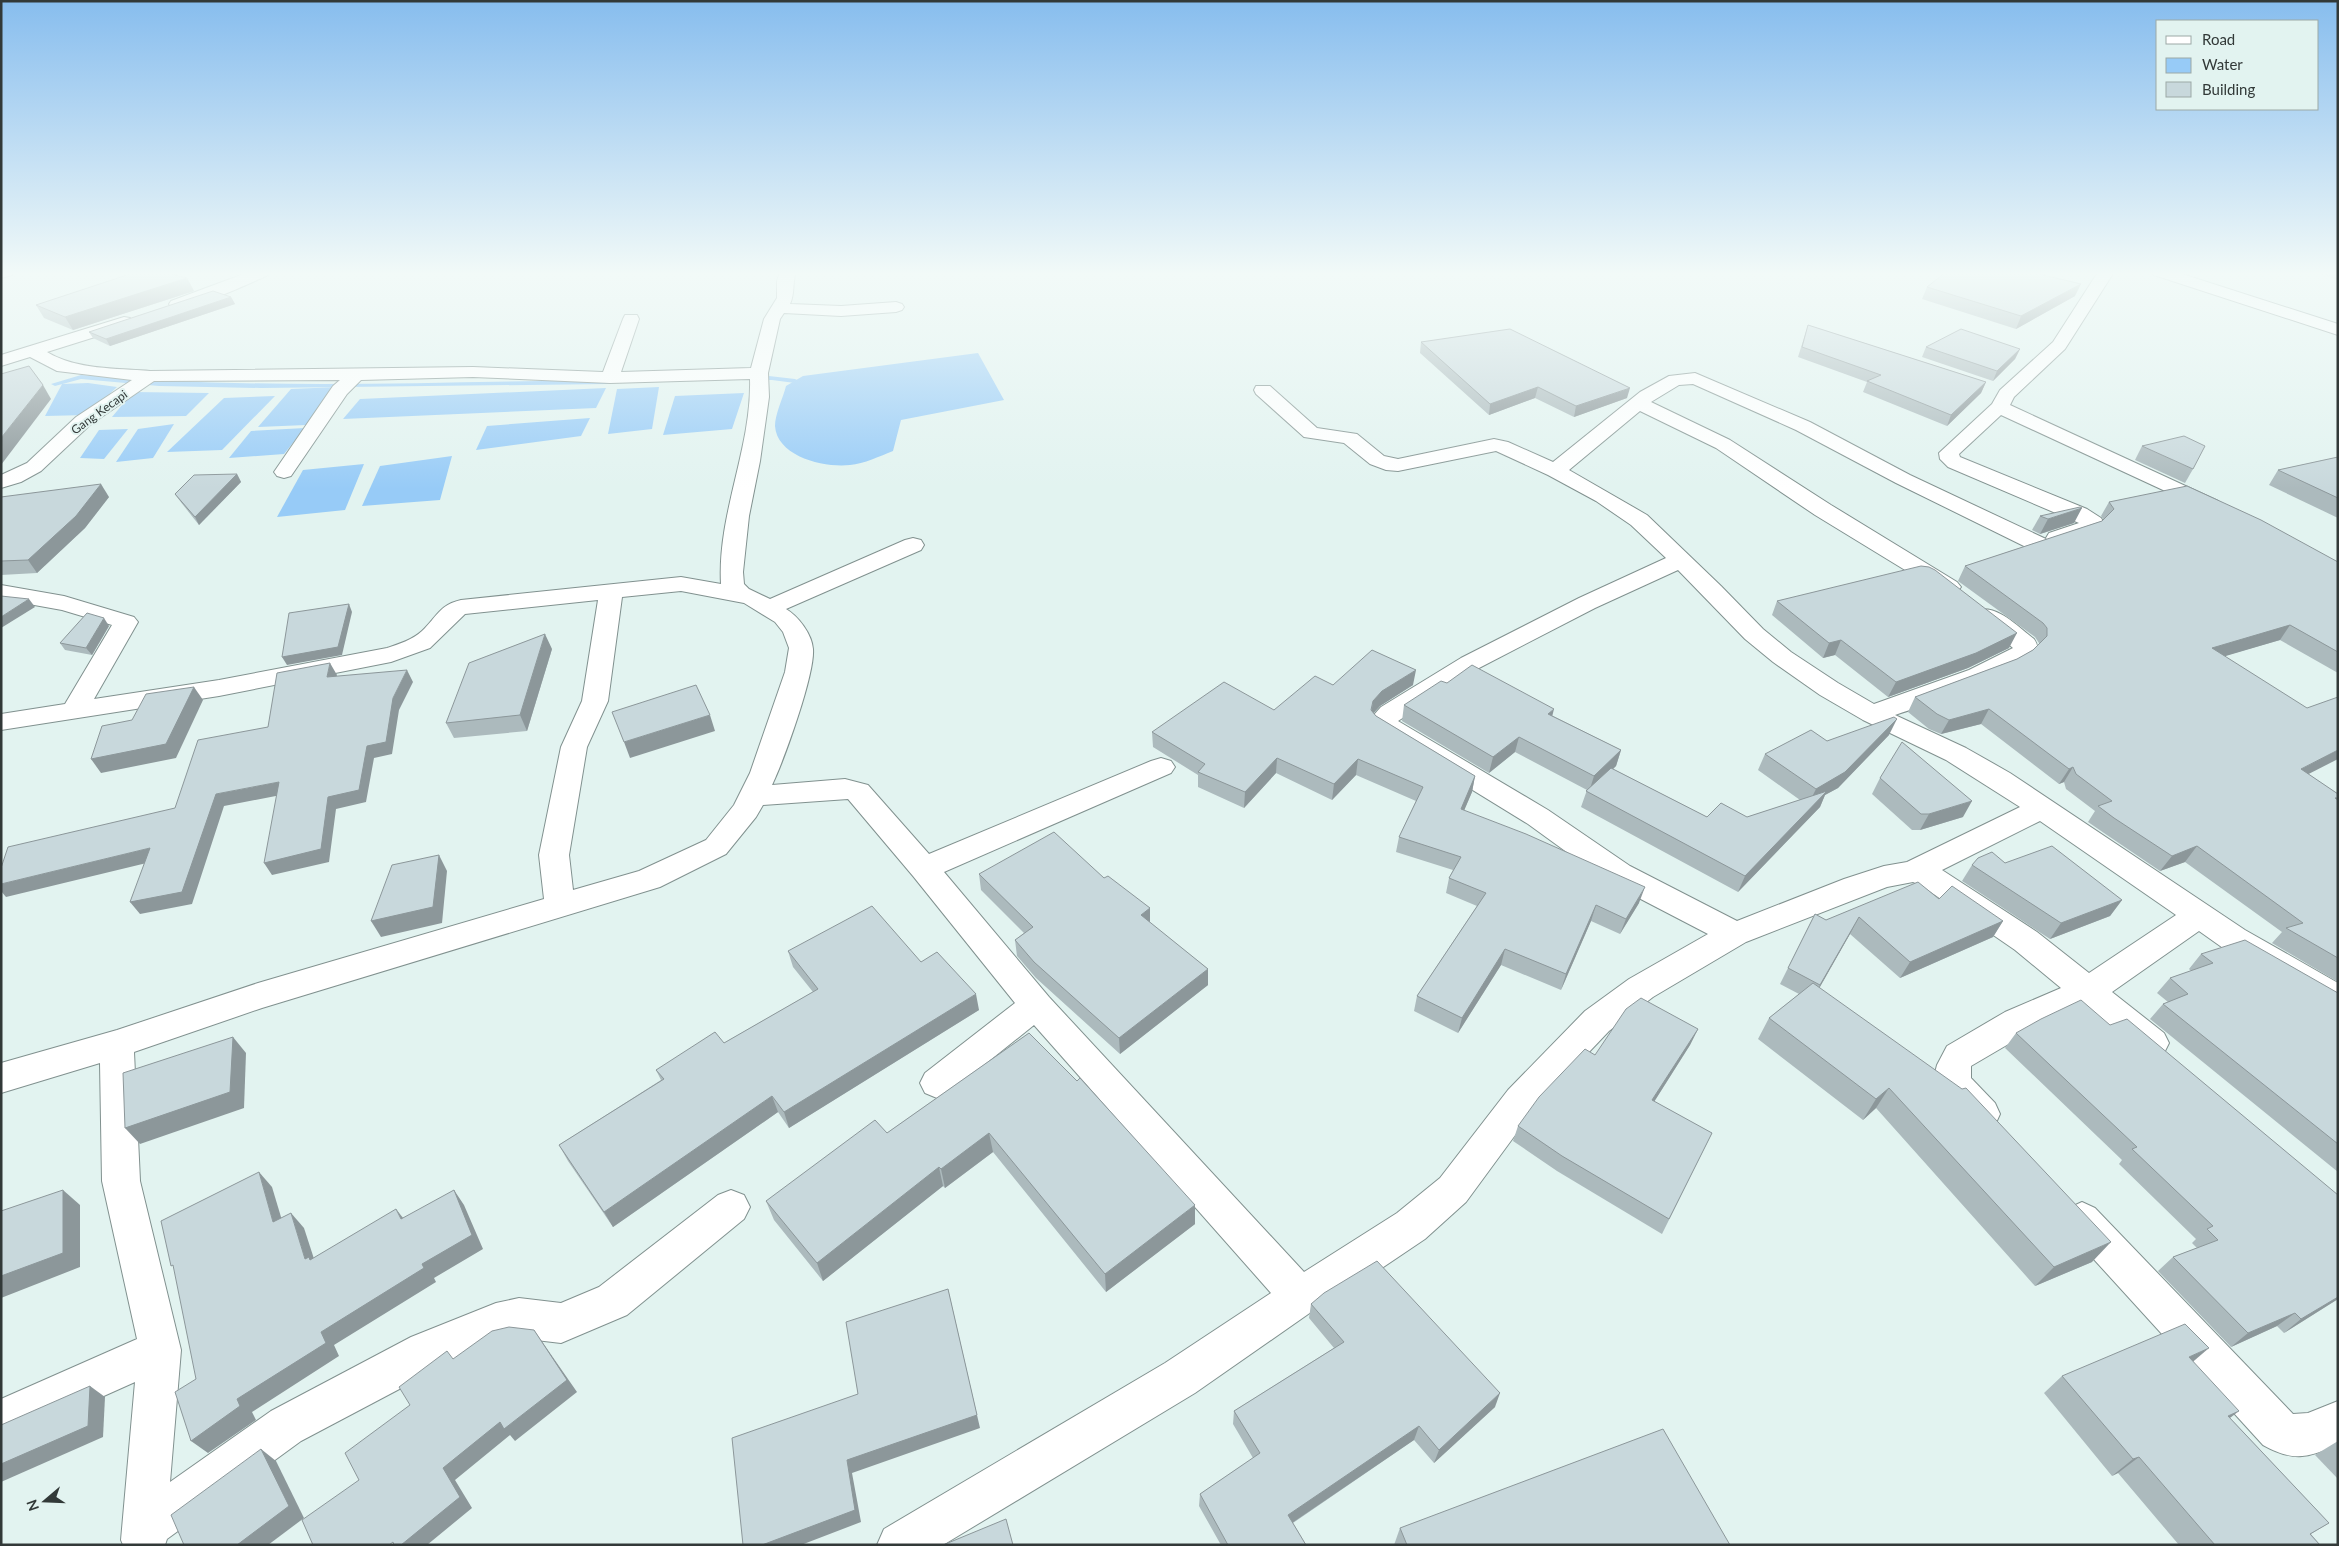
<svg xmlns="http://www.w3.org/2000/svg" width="2339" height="1546" viewBox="0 0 2339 1546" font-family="Lato,sans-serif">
  <rect width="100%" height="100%" fill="#e2f3f0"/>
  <g fill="#97cbf7">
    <path d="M978,353L1004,400L901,420L893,451C880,456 864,464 850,465C825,468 777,457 775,426C775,414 783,398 786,386L803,376Z"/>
    <path d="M88,383L117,387L87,415L45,416L62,384Z"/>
    <path d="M338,387L306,425L258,427L291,389Z"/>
    <path d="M659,387L652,429L608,434L617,389Z"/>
    <path d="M606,388L596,408L343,419L360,399Z"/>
    <path d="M133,392L209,393L186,416L112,417Z"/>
    <path d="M744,393L732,429L663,435L675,396Z"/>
    <path d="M275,396L222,450L167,452L224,398Z"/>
    <path d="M590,418L581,436L476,450L487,426Z"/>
    <path d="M174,424L153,458L116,462L138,429Z"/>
    <path d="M305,428L284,454L229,458L251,431Z"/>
    <path d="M128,429L104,459L80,458L99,430Z"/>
    <path d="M452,456L440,500L362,506L380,466Z"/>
    <path d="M364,464L345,510L277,517L303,470Z"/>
  </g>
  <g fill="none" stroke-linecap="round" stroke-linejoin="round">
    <g fill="#97cbf7" fill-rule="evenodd">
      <path d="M81,375C256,390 432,382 607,380L611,382L607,384L261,388L159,386L81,379L55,386L51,384Z"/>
      <path d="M769,376L795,379L799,381L795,383L772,380H769Z"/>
    </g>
    <g stroke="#81918f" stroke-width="2">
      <g id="minor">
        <path d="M1,272H14L12,275L1,278Z"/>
        <path d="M249,272H270L268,275C249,284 188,312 171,307L169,304L171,301Z"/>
        <path d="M780,272H796C792,283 795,294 790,304L841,306L896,302L902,304L904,307L902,310L896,312L841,316L784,313L780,319L768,373L769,397L760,461L749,516L743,572L744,584L749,589L770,599L905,540L913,538L921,540L924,545L921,550L786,609C798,616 812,634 813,649C815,674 784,760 772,785L845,779L868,785L929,854L1151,761L1161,758L1171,761L1175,767L1171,773L944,872L1049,997L1304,1272L1397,1213L1440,1178L1508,1090L1585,1011L1629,979L1708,934L1608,882L1528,824L1375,730L1371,724L1372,717L1381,707L1461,658L1579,598L1666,558L1631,525L1596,501L1548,475L1496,451L1398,471L1386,470L1370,464L1344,443L1304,437L1256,394L1254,390L1256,386H1270L1317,428L1357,434L1384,456L1398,459L1494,439L1508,442L1553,462L1640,392L1669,376L1695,373L1810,422L1910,475L2046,539L2049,544L2046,549L2038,551L2030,549L1896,483L1796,430L1693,384L1679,385L1651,402L1730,440L1831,505L1957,582L1961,587L1957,592L1949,594L1941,592L1815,515L1716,448L1640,411L1569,470L1647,515L1721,586L1763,629L1791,652L1838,683L1874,704L1969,670L2013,648L1974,615L1978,610C1998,605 2018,627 2034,639C2038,645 2039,650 2034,656C2014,678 1927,704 1895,715L1966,748L2010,773L2245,930L2338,983V1012L2326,1008L2223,948L2199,931L2112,992L2164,1033L2169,1043L2164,1053L2152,1057L2140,1053L2084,1007L2029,1032L1971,1066V1078L1995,1103L2000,1114L1995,1125C1990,1127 1984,1130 1980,1129C1960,1124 1938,1092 1935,1073L1937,1065L1947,1046L2005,1012L2061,988L2015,950L1922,886L1913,882L1887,887L1746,942L1653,997L1609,1031L1532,1112L1466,1202L1425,1239L1370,1276L1314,1310L1195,1393L943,1545H877L884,1529L1165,1363L1271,1293L1034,1025L949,1093L937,1098L925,1093L920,1083L925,1073L1015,1003L913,876L848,799L763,805L756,817L726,854L660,887L262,1008L134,1052L140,1181L181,1350L170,1482L271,1411L411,1337L496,1303L519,1298L561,1303L599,1287L718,1195L731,1190L744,1195L750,1207L744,1219L627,1315L561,1343L519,1338L497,1343L441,1367L301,1441L167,1539L165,1545H123L121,1540L135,1382L1,1442V1399L137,1339L102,1181L100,1063L1,1093V1063L117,1030L258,983L544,899L539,855L561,747L582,701L598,600L465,614L430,648L391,662L219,696L1,730V714L65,704L112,625L62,610L1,599V585L64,596L134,617L138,622L94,699L219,680L387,648C399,644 412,640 422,631C437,617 439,605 461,600L681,577L721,584C717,514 752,448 750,379L610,383L473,377L361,380L347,394L291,476L284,478L277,476L274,472L333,386L340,380L154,381L90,425L41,471L21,482L1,488V475L27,463L76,417L132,380L57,371L30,357L1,366V355L124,317L130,318L132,322L130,326L47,352C77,370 116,368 150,371L473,367L603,372L623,319L625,315H637L639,319L621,372L751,368L764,319L777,298V281ZM1678,570L1745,639L1773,662L1820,695L1863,720L1946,760L2020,807L1907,862L1884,866L1844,879L1737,921L1630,866L1548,810L1398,721L1479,668L1595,608ZM681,591L744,603L775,622L783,632L789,648L785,672L750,773L734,805L706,840L639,871L573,890L569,855L587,747L608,701L622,597ZM2040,821L2176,915L2089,973L2037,932L1942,870Z"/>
        <path d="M2098,272H2114L2065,349L2014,397L2010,405L2218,501L2222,505L2218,509L2211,511L2204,509L2001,415L1959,454L1960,457L2087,509L2101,518L2104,523C2095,536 2065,546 2049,543L2046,538L2049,533L2079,523L1948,467L1940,459L1939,453L1992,404L2000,390L2053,342Z"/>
        <path d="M2152,272H2176L2338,324V335L2154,275Z"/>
        <path d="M2082,1202L2095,1208L2293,1414L2308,1413L2338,1401V1445C2306,1458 2294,1462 2263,1445L2069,1232L2063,1220L2069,1208Z"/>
      </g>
    </g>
    <use href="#minor" fill="#fff" fill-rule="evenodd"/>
  </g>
  <g fill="#acbabd">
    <path d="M2317,272H2338V280Z"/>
    <path d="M187,278L194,291L73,330L44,318L36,305Z"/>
    <path d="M1927,287L2075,296L2016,329L1922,299Z"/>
    <path d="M231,297L235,304L110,346L93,338L89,332Z"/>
    <path d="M1808,325L1986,382L1981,393L1947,426L1863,392L1867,382L1798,357Z"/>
    <path d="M1421,342L1627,398L1574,417L1535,398L1489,415L1420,353Z"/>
    <path d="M1926,347L2020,349L2015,359L1993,381L1922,357Z"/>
    <path d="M2142,446L2193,469L2185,483L2135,460Z"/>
    <path d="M2338,457V518L2269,485L2278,470Z"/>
    <path d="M237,474L241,482L199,525L180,501L175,494Z"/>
    <path d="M1,497H109L85,528L37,573L1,575Z"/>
    <path d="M2109,502L2338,562V673L2280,640L2224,656L2308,774L2338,794V982L2272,943L2282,932L2185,862L2160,871L2104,833L2088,822L2095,811L2066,789L2064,782L2059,784L1981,724L1941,734L1929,729L1908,712L1915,697L2017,659L2033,650L2039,645V643L2035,637L1958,581L1965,566L2102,521L2104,520L2101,516Z"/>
    <path d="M2040,516L2074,523L2040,534L2032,530Z"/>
    <path d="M1777,601L2009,648L1968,668L1888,697L1835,655L1823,658L1772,615Z"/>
    <path d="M109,626L92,655L65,650L60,643Z"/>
    <path d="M552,649L527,731L454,738L446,723Z"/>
    <path d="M1447,683L1553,716L1621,750L1616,766L1613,769L1707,817H1747L1800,800L1758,770L1765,754L1827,741L1889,735L1838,788L1825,795L1820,807L1738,892L1581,807L1587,790L1515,752L1489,773L1402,721L1404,705Z"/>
    <path d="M1333,685H1413L1380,706L1373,713L1376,716L1475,776L1472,792L1464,810L1639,903L1620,934L1591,921L1561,990L1501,965L1458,1033L1414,1011L1417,996L1477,906L1446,893L1449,878L1453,870L1396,852L1399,837L1416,801L1356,775L1332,800L1276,773L1244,808L1198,787V775L1153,747L1152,732L1274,710Z"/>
    <path d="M1880,778L1963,817L1920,830H1912L1872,794Z"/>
    <path d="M2005,863L2122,900L2110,916L2050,939L1962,881L1972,865Z"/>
    <path d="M979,874L1104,878L1150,908V923L1208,969V985L1120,1054L1036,978L1017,956L1015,940L1024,933L981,890Z"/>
    <path d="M1939,899L2003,921L1993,937L1900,978L1850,934L1819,988L2092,1262L2035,1286L1876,1108L1863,1120L1758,1039L1769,1018L1799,994L1780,984L1815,914L1826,920Z"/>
    <path d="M788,951L921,962L979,1010L789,1128L778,1112L613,1227L568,1161L559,1145L661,1080L656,1070L724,1043L813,992L793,967Z"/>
    <path d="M2201,954L2338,993V1172L2150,1019L2163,1004L2168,1002L2157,993L2170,978L2191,971L2189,969Z"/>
    <path d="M2110,1025L2338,1299L2284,1333L2277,1326L2231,1347L2158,1271L2173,1257L2197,1248L2192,1243L2196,1239L2119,1164L2122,1160L2005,1048L2016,1033Z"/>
    <path d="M1698,1029L1690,1045L1654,1102L1712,1133L1662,1234L1557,1171L1513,1141L1518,1126L1595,1055Z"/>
    <path d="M1029,1033L1195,1224L1106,1292L993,1152L945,1188L943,1186L823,1281L774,1220L766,1201L887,1133Z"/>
    <path d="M1311,1304L1495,1407L1434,1463L1414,1440L1293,1523L1306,1545H1221L1199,1506L1200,1494L1253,1458L1233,1424L1234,1411L1334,1348L1309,1318Z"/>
    <path d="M2193,1361L2230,1418L2329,1523L2311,1534L2320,1545H2179L2118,1473L2112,1476L2044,1393L2062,1376Z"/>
    <path d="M2338,1441V1479L2315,1455Z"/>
    <path d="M1400,1528L1730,1545H1394Z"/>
  </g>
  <g fill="#8c979a">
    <path d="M187,278L194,291L73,330L65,317Z"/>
    <path d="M2081,284L2075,296L2016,329L2021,316Z"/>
    <path d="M231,297L235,304L110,346L106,339Z"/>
    <path d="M2020,349L2015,359L1993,381L1997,371Z"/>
    <path d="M1986,382L1981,393L1947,426L1951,415Z"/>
    <path d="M43,385L51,399L1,465V438Z"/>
    <path d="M1538,387L1535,398L1489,415L1490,404Z"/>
    <path d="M1630,388L1627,398L1574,417L1576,406Z"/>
    <path d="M237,474L241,482L199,525L195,517Z"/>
    <path d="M101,484L109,497L85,528L37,573L28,560Z"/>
    <path d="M2082,508L2074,523L2040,534L2048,519Z"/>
    <path d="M29,599L35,607L1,628V617Z"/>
    <path d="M349,604L352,612L342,655L287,665L282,657Z"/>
    <path d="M104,618L109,626L92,655L86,648Z"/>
    <path d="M2290,625L2280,640L2202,663L2212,648Z"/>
    <path d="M2017,633L2009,648L1968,668L1888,697L1896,682Z"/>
    <path d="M545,634L552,649L527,731L520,715Z"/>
    <path d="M1841,640L1835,655L1823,658L1829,643Z"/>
    <path d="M330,663L337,675L333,688L327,677Z"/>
    <path d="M407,670L413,682L399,710L392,754L374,758L366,802L336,809L329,862L272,875L264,863L328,797L367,746L393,698Z"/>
    <path d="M1416,670L1413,685L1380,706L1371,716L1373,701L1382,691Z"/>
    <path d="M194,687L203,700L176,758L101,773L91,759Z"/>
    <path d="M1554,709L1550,725L1548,714Z"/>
    <path d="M1989,709L1981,724L1941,734L1949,720Z"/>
    <path d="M710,715L715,731L630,758L624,742Z"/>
    <path d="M1897,719L1889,735L1838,788L1825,795L1820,807L1738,892L1745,876L1808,805L1816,789Z"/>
    <path d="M1519,737L1515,752L1489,773L1493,757Z"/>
    <path d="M1621,750L1616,766L1589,792L1594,776Z"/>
    <path d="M2338,750V759L2289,784L2301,769Z"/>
    <path d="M1277,758L1276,773L1244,808L1245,792Z"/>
    <path d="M1358,759L1356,775L1332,800L1334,784Z"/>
    <path d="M2073,767L2064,782L2059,784L2069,769Z"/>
    <path d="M1475,776L1472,792L1458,825L1461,809Z"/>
    <path d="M279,782L286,794L224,806L192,904L140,914L130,902L216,794Z"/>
    <path d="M1972,801L1963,817L1920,830L1929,814Z"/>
    <path d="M2197,846L2185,862L2160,871L2172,856Z"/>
    <path d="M150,848L159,860L6,897L1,891V884Z"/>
    <path d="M439,855L447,871L442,923L381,937L371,921Z"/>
    <path d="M1645,887L1639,903L1620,934L1626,919Z"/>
    <path d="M2122,900L2110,916L2050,939L2061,923Z"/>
    <path d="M1596,905L1591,921L1561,990L1566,974Z"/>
    <path d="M1150,908V924L1141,915Z"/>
    <path d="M1859,917L1850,934L1812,1001L1820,985Z"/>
    <path d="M2003,921L1993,937L1900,978L1910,962Z"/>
    <path d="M1505,949L1501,965L1458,1033L1462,1018Z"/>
    <path d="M1208,969V985L1120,1054L1119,1038Z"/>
    <path d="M976,994L979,1010L789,1128L784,1112Z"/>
    <path d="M1698,1029L1690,1045L1645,1116L1652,1100Z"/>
    <path d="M233,1037L246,1053L244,1108L140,1144L125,1128Z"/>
    <path d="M1889,1088L1876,1108L1863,1120L1876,1099Z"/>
    <path d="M772,1096L778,1112L613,1227L604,1212Z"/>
    <path d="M989,1133L993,1152L945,1188L941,1169Z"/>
    <path d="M939,1167L943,1186L823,1281L817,1263Z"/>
    <path d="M259,1172L272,1187L287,1237L273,1222Z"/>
    <path d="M63,1190L80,1205V1267L1,1298V1276Z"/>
    <path d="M454,1190L464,1205L483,1249L434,1278L436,1282L334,1345L339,1356L252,1412L256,1420L208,1453L191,1441L237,1399L321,1332L422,1264Z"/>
    <path d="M1195,1205V1224L1106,1292L1105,1274Z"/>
    <path d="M396,1209L407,1223L401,1219Z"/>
    <path d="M291,1213L304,1228L316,1265L305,1259Z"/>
    <path d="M2111,1242L2092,1262L2035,1286L2054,1267Z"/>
    <path d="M948,1289L980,1428L852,1473L861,1522L801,1545H762L847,1460Z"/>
    <path d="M2338,1297V1299L2284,1333L2301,1319Z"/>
    <path d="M2295,1313L2277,1326L2231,1347L2248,1333Z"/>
    <path d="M534,1330L577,1392L515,1441L510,1435L455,1480L472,1508L427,1545H401L443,1468Z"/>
    <path d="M2209,1348L2188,1366L2189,1357Z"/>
    <path d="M90,1386L105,1397L103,1437L1,1482V1464Z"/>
    <path d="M1500,1393L1495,1407L1434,1463L1439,1450Z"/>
    <path d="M2239,1411L2217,1428L2228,1416Z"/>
    <path d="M1419,1426L1414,1440L1286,1527L1288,1515Z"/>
    <path d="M261,1449L276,1461L304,1518L268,1545H237Z"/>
    <path d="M2139,1457L2118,1473L2112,1476L2133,1459Z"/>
  </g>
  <g fill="#c8d8dc" stroke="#8c979a">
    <path d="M136,272H164L187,278L65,317L36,305Z"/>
    <path d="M1946,272H2031L2081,284L2021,316L1927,287Z"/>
    <path d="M213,291L231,297L106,339L89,332Z"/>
    <path d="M1808,325L1986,382L1951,415L1867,381L1881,375L1802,347Z"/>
    <path d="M1510,329L1630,388L1576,406L1538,387L1490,404L1421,342Z"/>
    <path d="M1961,329L2020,349L1997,371L1926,347Z"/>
    <path d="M29,366L43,385L1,438V374Z"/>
    <path d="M2184,436L2205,446L2193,469L2142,446Z"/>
    <path d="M2338,457V498L2278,470Z"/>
    <path d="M237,474L195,517L175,494L194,475Z"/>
    <path d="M101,484L76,516L28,560L1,561V497Z"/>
    <path d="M2187,486L2261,520L2338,562V652L2290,625L2212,648L2307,708L2338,697V750L2301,769L2338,794V798H2335L2338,800V958L2286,928L2303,923L2197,846L2172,856L2114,818L2098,806L2112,801L2076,774L2073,767L2069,769L1989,709L1949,720L1937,714L1915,697L2017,659L2033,650L2047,636V628L2043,623L1965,566L2102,521L2114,509L2109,502Z"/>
    <path d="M2080,507L2082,508L2048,519L2040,516Z"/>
    <path d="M1921,566L1929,567L1935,570L2017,633L1976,653L1896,682L1841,640L1829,643L1777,601Z"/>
    <path d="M1,596L29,599L1,617Z"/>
    <path d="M349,604L338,647L282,657L289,613Z"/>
    <path d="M87,613L104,618L86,648L60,643Z"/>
    <path d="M545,634L520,715L446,723L469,663Z"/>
    <path d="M1372,650L1416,670L1382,691L1373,701L1371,710L1376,716L1475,776L1461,809L1526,834L1645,887L1626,919L1596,905L1566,974L1505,949L1462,1018L1417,996L1486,893L1449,878L1461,857L1399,837L1423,787L1358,759L1334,784L1277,758L1245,792L1198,772L1205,764L1152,732L1224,682L1274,710L1315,676L1333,685Z"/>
    <path d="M330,663L327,677L407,670L393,698L386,742L367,746L359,790L328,797L321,849L264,863L279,782L216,794L182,892L130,902L150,848L1,884V868L8,847L175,808L198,740L268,727L277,673Z"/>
    <path d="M1472,665L1554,709L1548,714L1621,750L1594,776L1519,737L1493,757L1404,705L1441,681L1447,683Z"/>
    <path d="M696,685L710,715L624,742L612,712Z"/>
    <path d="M194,687L166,744L91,759L102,726L132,720L146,694Z"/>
    <path d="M1894,717L1897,719L1845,772L1816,789L1765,754L1811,730L1827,741Z"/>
    <path d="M1902,742L1972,801L1929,814H1921L1880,778Z"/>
    <path d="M1611,768L1707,817L1721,803L1747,817L1827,791L1745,876L1586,791Z"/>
    <path d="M1054,832L1104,878L1108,876L1150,908L1141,915L1208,969L1119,1038L1034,962L1015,940L1033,927L979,874Z"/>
    <path d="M2052,846L2122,900L2061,923L1972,865L1978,858L1992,852L2005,863Z"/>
    <path d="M439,855L433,907L371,921L392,865Z"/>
    <path d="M1918,882L1939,899L1952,886L2003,921L1910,962L1859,917L1820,985L1788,968L1815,914L1826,920Z"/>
    <path d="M872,906L921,962L937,952L976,994L784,1112L772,1096L604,1212L559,1145L664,1079L656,1070L715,1032L724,1043L818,989L788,951Z"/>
    <path d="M2245,940L2338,993V1144L2163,1004L2188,994L2170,978L2213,963L2201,954Z"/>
    <path d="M1813,983L1962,1089L1966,1088L2111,1242L2054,1267L1889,1088L1876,1099L1769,1018Z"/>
    <path d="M1641,998L1698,1029L1652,1100L1712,1133L1669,1219L1562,1156L1518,1126L1539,1097L1585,1049L1595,1055L1626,1009Z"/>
    <path d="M2081,1000L2110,1025L2127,1019L2338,1195V1297L2301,1319L2295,1313L2248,1333L2173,1257L2218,1240L2207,1229L2213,1226L2132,1149L2137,1147L2016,1033L2041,1019Z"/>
    <path d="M1029,1033L1077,1081L1080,1078L1195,1205L1105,1274L989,1133L941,1169L939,1167L817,1263L766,1201L875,1120L887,1133Z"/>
    <path d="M233,1037L230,1092L125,1128L123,1073Z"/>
    <path d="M259,1172L273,1222L291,1213L305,1259L309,1257L310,1260L396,1209L401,1219L454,1190L472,1235L422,1264L424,1268L321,1332L326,1343L237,1399L240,1406L191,1441L175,1392L196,1379L173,1265L171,1266L161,1221Z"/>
    <path d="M63,1190V1253L1,1276V1211Z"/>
    <path d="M1377,1261L1500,1393L1439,1450L1419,1426L1288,1515L1306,1545H1228L1200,1494L1260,1453L1234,1411L1344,1342L1311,1304L1324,1293Z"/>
    <path d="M948,1289L977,1415L847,1460L855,1510L762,1545H743L732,1438L858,1394L846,1322Z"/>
    <path d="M2185,1324L2209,1348L2189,1357L2239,1411L2228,1416L2329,1523L2310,1534L2320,1545H2215L2139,1457L2133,1459L2062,1376Z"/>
    <path d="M509,1327L534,1330L567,1380L504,1429L500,1422L443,1468L460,1497L401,1545H394L393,1542L389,1545H313L302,1520L359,1480L345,1453L410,1405L399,1387L447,1351L453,1359L492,1331Z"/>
    <path d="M90,1386L88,1426L1,1464V1425Z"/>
    <path d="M1663,1429L1730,1545H1407L1400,1528Z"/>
    <path d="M261,1449L289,1506L237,1545H184L171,1515Z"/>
    <path d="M1006,1519L1013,1545H943Z"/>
  </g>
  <linearGradient id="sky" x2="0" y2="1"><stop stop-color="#87bdee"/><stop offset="0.56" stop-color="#f2faf8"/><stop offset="1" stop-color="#f2faf8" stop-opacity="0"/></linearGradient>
  <rect width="2339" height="489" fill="url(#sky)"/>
  <g text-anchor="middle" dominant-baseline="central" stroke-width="4" stroke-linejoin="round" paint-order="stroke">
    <g font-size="12" fill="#323938" stroke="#e2f3f0">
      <text transform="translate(99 412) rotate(-36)">Gang Kecapi</text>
    </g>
  </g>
  <rect width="2339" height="1546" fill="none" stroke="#323938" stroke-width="5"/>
  <rect x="2156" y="20" width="162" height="90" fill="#e2f3f0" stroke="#9ca9a6"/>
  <rect x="2166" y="36" width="25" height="8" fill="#ffffff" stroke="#9ca9a6"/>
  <text x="2202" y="45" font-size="15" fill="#323938">Road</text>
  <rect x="2166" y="58" width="25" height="15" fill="#97cbf7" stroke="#9ca9a6"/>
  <text x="2202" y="70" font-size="15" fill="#323938">Water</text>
  <rect x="2166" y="82" width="25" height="15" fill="#c8d8dc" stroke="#9ca9a6"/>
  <text x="2202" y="95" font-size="15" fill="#323938">Building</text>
  <g transform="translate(45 1501) rotate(251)" stroke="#e2f3f0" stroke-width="4" paint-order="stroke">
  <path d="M0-4L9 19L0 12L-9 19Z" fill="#323938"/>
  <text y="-8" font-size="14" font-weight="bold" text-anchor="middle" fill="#323938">N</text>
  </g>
</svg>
